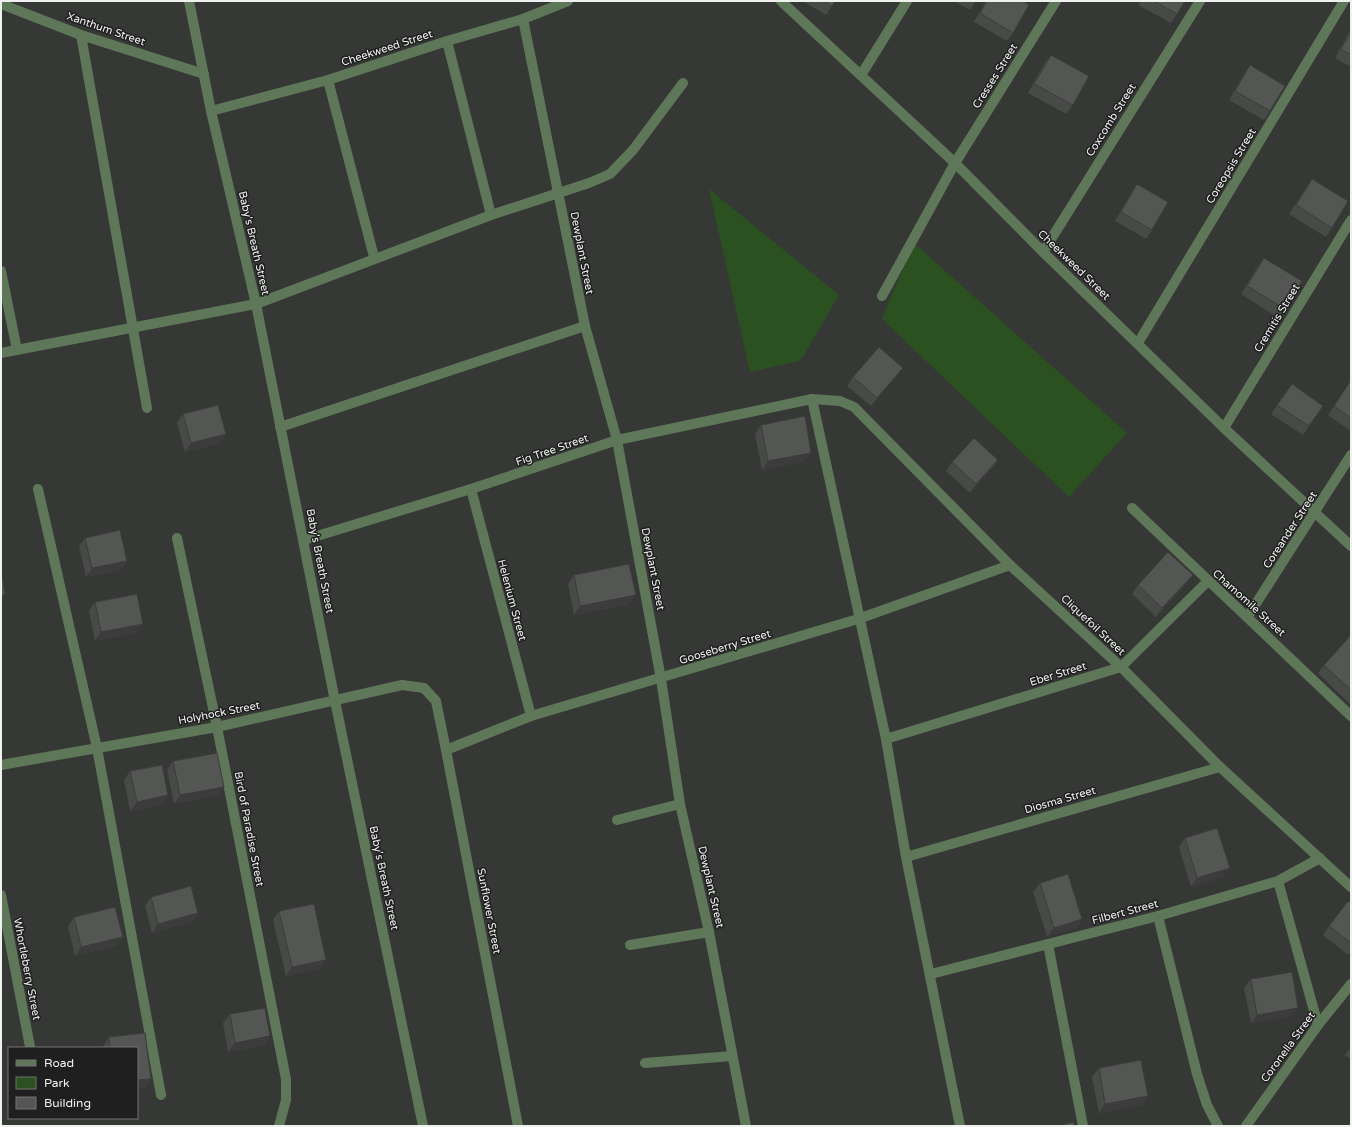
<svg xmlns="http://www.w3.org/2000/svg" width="1352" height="1127" viewBox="0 0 1352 1127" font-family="'Varela Round',sans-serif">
  <rect width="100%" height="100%" fill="#363836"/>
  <g fill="#2a511f">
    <path d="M709,189L839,295L804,355L799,361L750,372Z"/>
    <path d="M914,243L1127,433L1069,497L882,319Z"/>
  </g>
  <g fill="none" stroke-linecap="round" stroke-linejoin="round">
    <g stroke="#5f7759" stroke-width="10">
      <path d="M189,1L211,111L256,304L335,701L423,1126"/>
      <path d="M781,1L955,163L1043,252L1224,428L1351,546"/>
      <path d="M1,4L81,35L204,74"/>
      <path d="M523,19L585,326L617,440L661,679L680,804L709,932L746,1126"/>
      <path d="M81,35L147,408"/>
      <path d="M447,41L491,215"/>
      <path d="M861,75L907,1"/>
      <path d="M328,80L374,257"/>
      <path d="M211,111L328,80L447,41L523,19L568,1"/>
      <path d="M1043,252L1200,1"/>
      <path d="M1,271L17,350"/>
      <path d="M882,296L955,163L1056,1"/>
      <path d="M1138,343L1344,1"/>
      <path d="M1,353L256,304L491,215L589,183L610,174L633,150L683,83"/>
      <path d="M812,399L886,739L906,857L960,1126"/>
      <path d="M280,427L585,326"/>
      <path d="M1224,428L1351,220"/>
      <path d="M38,489L97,748L161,1095"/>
      <path d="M471,489L531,716"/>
      <path d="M1132,508L1351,716"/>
      <path d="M177,538L217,727L286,1079V1100L279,1126"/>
      <path d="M304,540L471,489L617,440L812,399L840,401L854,407L1010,565L1121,667L1220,767L1351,887"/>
      <path d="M1248,616L1351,455"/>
      <path d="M886,739L1121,667L1208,581"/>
      <path d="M446,750L531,716L858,619L1010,565"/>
      <path d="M1,765L217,727L402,685L424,688L436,701L446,750L518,1126"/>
      <path d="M617,820L680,804"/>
      <path d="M906,857L1220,767"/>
      <path d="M1278,881L1318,1025"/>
      <path d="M1,895L30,1047"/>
      <path d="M1158,916L1197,1074L1207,1105L1218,1126"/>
      <path d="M1048,944L1083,1126"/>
      <path d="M630,945L709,932"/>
      <path d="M931,974L1158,916L1278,881L1320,858"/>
      <path d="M645,1063L732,1056"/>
      <path d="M1246,1126L1318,1025L1351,984"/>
    </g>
  </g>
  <g fill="#484a48">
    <path d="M803,1H835L826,15Z"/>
    <path d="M954,1H976L970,10Z"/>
    <path d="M986,1H1023L1013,33L1007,41L974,22Z"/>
    <path d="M1141,1H1185L1177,14L1171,23L1138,5Z"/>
    <path d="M1351,29V67L1335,58Z"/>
    <path d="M1051,55L1073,105L1066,114L1028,93L1044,64Z"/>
    <path d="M1250,65L1270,111L1264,120L1229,100L1244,74Z"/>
    <path d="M1312,179L1332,228L1326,237L1289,214Z"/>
    <path d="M1137,184L1152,230L1146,239L1115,221L1131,193Z"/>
    <path d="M1264,258L1285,309L1278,318L1241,294L1258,266Z"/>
    <path d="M897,376L871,406L847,386L853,377Z"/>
    <path d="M1351,380V431L1328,415Z"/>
    <path d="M1292,384L1323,406L1303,435L1271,414Z"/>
    <path d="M183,414L226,434L219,443L185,452L177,423Z"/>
    <path d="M761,425L805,461L762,470L755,434Z"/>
    <path d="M998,460L992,469L970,493L946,471L952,462Z"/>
    <path d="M85,538L127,561L121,570L86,577L79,546Z"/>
    <path d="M574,575L629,604L574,615L568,584Z"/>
    <path d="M1186,584L1156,617L1132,594L1138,585Z"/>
    <path d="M95,602L143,624L137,633L95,641L89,611Z"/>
    <path d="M1351,635V705L1318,673L1324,665Z"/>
    <path d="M173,761L218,795L174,804L167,770Z"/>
    <path d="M130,771L168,795L162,804L130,811L124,780Z"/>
    <path d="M1185,838L1223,877L1191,887L1179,847Z"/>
    <path d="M1040,883L1082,919L1076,928L1047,936L1033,892Z"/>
    <path d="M151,897L198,913L192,922L152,933L145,906Z"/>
    <path d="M1351,903V951L1348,955L1323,935L1329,926Z"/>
    <path d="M279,911L326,960L320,968L286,976L273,920Z"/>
    <path d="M74,917L123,937L117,946L75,956L68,926Z"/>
    <path d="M1251,979L1291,1017L1251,1023L1244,988Z"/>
    <path d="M230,1014L270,1036L264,1045L228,1052L223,1023Z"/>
    <path d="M145,1033L151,1079L145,1088H137V1048H103V1046L109,1037Z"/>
    <path d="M1351,1047V1059L1345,1055Z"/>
    <path d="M1099,1068L1142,1105L1099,1113L1092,1077Z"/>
  </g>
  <g fill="#3b3c3b">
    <path d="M903,368L897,376L871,406L877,398Z"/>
    <path d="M226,434L219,443L185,452L191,443Z"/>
    <path d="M811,453L805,461L762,470L768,461Z"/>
    <path d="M998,460L992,469L970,493L976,484Z"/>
    <path d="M127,561L121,570L86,577L92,568Z"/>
    <path d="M1193,575L1186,584L1156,617L1162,608Z"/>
    <path d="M1,595H5L1,601Z"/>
    <path d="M636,595L629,604L574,615L580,606Z"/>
    <path d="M143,624L137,633L95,641L101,632Z"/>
    <path d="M224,787L218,795L174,804L180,795Z"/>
    <path d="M168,795L162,804L130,811L137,802Z"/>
    <path d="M1230,868L1223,877L1191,887L1197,878Z"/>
    <path d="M198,913L192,922L152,933L158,924Z"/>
    <path d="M1082,919L1076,928L1047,936L1054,928Z"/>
    <path d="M123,937L117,946L75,956L81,947Z"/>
    <path d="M326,960L320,968L286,976L292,967Z"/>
    <path d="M1298,1008L1291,1017L1251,1023L1257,1015Z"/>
    <path d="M270,1036L264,1045L228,1052L235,1043Z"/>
    <path d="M151,1079L145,1088H137V1080Z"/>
    <path d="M1148,1096L1142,1105L1099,1113L1105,1104Z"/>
  </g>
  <g fill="#545654" stroke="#3b3c3b">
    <path d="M824,1H835L832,6Z"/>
    <path d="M987,1H1023L1029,5L1013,33L980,13Z"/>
    <path d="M1154,1H1185L1177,14Z"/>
    <path d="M1351,32V55L1341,49Z"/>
    <path d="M1051,55L1089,76L1073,105L1034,84Z"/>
    <path d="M1250,65L1285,86L1270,111L1235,91Z"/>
    <path d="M1312,179L1348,201L1332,228L1296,205Z"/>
    <path d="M1137,184L1168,202L1152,230L1121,212Z"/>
    <path d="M1264,258L1302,281L1285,309L1247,286Z"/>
    <path d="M879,347L903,368L877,398L853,377Z"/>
    <path d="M1351,380V418L1334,406Z"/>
    <path d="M1292,384L1323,406L1309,426L1277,405Z"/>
    <path d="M218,405L226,434L191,443L183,414Z"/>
    <path d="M805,416L811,453L768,461L761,425Z"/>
    <path d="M974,438L998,460L976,484L952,462Z"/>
    <path d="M120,530L127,561L92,568L85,538Z"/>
    <path d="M1168,552L1193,575L1162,608L1138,585Z"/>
    <path d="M629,564L636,595L580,606L574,575Z"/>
    <path d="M1,567L5,595H1Z"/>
    <path d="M137,594L143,624L101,632L95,602Z"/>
    <path d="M1351,635V690L1324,665Z"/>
    <path d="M217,753L224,787L180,795L173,761Z"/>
    <path d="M162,765L168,795L137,802L130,771Z"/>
    <path d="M1217,828L1230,868L1197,878L1185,838Z"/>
    <path d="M1068,874L1082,919L1054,928L1040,883Z"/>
    <path d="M191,886L198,913L158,924L151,897Z"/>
    <path d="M1348,901L1351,903V943L1329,926Z"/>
    <path d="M314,904L326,960L292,967L279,911Z"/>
    <path d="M115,907L123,937L81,947L74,917Z"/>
    <path d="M1292,972L1298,1008L1257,1015L1251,979Z"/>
    <path d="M265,1008L270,1036L235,1043L230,1014Z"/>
    <path d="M145,1033L151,1079L137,1080V1048H110L109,1037Z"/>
    <path d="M1141,1060L1148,1096L1105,1104L1099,1068Z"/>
    <path d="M1074,1122V1126H1055Z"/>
  </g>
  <g text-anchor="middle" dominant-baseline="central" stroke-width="3" stroke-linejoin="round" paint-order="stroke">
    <g font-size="11" fill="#eff1ef" stroke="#1e1f1e">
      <text transform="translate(106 29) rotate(19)">Xanthum Street</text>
      <text transform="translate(387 48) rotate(-18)">Cheekweed Street</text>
      <text transform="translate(995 76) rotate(-58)">Cresses Street</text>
      <text transform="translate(1111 120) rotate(-58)">Coxcomb Street</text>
      <text transform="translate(1231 166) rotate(-59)">Coreopsis Street</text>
      <text transform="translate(254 243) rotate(77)">Baby's Breath Street</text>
      <text transform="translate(582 253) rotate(79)">Dewplant Street</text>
      <text transform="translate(1074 265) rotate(44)">Cheekweed Street</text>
      <text transform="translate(1277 318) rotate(-59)">Cremitis Street</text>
      <text transform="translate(552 450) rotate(-19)">Fig Tree Street</text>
      <text transform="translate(1290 530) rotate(-57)">Coreander Street</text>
      <text transform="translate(320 561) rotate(79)">Baby's Breath Street</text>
      <text transform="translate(653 569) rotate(79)">Dewplant Street</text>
      <text transform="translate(512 600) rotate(75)">Helenium Street</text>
      <text transform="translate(1249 603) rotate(42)">Chamomile Street</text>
      <text transform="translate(1093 625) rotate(43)">Cliquefoil Street</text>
      <text transform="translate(725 647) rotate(-17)">Gooseberry Street</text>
      <text transform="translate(1058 674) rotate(-17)">Eber Street</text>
      <text transform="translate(219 713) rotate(-11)">Holyhock Street</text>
      <text transform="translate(1060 800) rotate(-16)">Diosma Street</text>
      <text transform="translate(249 829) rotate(79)">Bird of Paradise Street</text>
      <text transform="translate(384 878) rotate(78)">Baby's Breath Street</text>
      <text transform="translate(711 887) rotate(77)">Dewplant Street</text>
      <text transform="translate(489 911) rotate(79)">Sunflower Street</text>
      <text transform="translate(1125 912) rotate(-15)">Filbert Street</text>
      <text transform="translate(27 969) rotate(79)">Whortleberry Street</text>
      <text transform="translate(1288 1047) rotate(-54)">Coronella Street</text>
    </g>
  </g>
  <rect width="1352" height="1127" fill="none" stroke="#eff1ef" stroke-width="4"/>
  <rect x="8" y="1047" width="130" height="72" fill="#1e1f1e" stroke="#727372"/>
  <rect x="16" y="1060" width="20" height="6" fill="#5f7759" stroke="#727372"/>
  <text x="44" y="1067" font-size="12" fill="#eff1ef">Road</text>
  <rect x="16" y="1077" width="20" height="12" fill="#2a511f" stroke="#727372"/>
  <text x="44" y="1087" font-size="12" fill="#eff1ef">Park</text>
  <rect x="16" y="1097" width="20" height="12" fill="#545654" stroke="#727372"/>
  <text x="44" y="1107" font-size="12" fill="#eff1ef">Building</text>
</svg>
